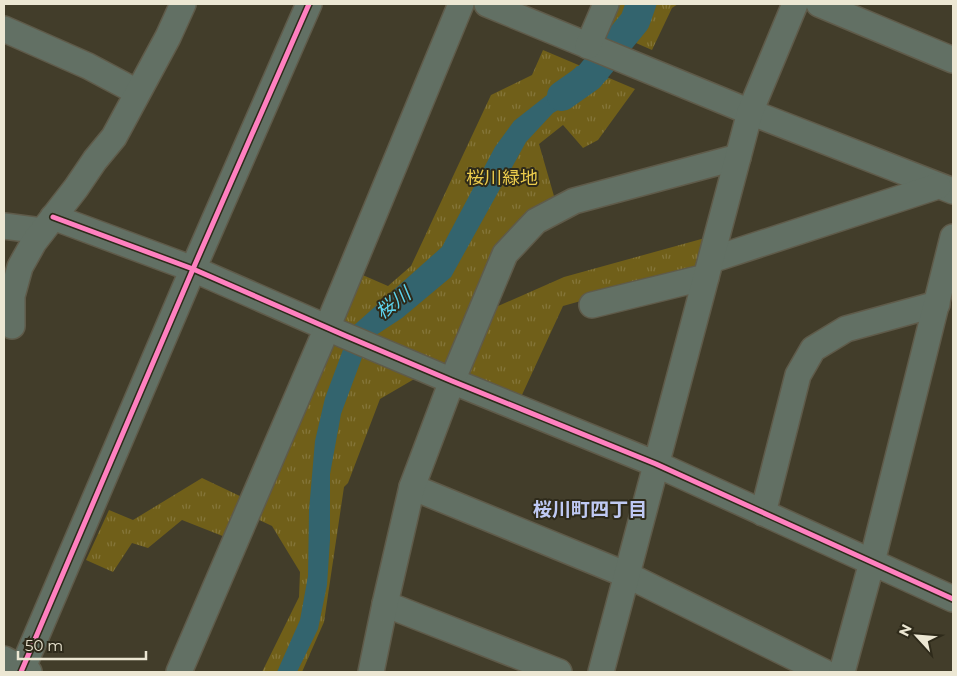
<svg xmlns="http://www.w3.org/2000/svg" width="957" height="676" viewBox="0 0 957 676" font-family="Montserrat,'Noto Sans JP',sans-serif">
  <defs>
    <pattern id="grass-tufts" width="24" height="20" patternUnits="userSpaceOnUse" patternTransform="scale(1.25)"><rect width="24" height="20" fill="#705f19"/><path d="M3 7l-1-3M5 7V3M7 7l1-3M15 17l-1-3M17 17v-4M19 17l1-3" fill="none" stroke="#85763a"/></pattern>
  </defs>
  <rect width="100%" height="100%" fill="#423d2a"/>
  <g fill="url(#grass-tufts)">
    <path d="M617,4H678L672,8L652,50L606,30Z"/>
    <path d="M543,50L635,89L598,140L583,148L563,125L539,144L554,196L529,214L445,366L343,325L339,317L358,273L388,286L411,266L491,95L532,75Z"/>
    <path d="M705,238L695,269L563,306L521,397L473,377L467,371L489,310L564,277Z"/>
    <path d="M337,343L416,378L380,399L348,483L344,487L324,622L302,672H262L299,597L300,572L272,526L255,518L327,347Z"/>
    <path d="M202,478L244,498L225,537L182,520L148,548L132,543L113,572L86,560L109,510L133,520Z"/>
  </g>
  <g fill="#33646e">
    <path d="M630,4H657L637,40L615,33Z"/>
    <path d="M577,66L609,78L590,91L553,113L526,142L451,277L402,318L373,337L351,328L442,247L495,147L514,121L556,88Z"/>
    <path d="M344,347L363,355L341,414L330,474V540L327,585L318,629L297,672H277L300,620L308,576L309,510L315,441L325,398Z"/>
  </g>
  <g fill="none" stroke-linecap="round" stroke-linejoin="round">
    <path stroke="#33646e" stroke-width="30" d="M562,96L589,77L635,21L641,4"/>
    <g stroke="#5f5b4a" stroke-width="28">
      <g id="minor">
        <path d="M487,4L750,112L953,191"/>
        <path d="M819,4L953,60"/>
        <path d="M4,29L88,66L137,92"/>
        <path d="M588,46L606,4"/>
        <path d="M53,217L193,269L346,336L452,381L656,464L953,599"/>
        <path d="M4,226L42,231"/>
        <path d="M711,260L938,186"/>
        <path d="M592,305L706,277"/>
        <path d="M12,326V296L20,267L34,242L76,188L95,160L114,137L168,37L183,4"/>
        <path d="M412,487L627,575L824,672"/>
        <path d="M763,513L798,375L813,349L846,329L937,304"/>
        <path d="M385,604L559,672"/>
        <path d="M4,659L29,672"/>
        <path d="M21,672L193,269L309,4"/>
        <path d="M179,672L327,328L461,4"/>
        <path d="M371,672L385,604L412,487L452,381L505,254L536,221L574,201L738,157"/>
        <path d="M601,672L750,112L795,4"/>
        <path d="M842,672L872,562L953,237"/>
      </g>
    </g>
    <use href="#minor" stroke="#627064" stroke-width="25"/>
    <g stroke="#2e2a1a" stroke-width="8">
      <g id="cycleway">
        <path d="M53,217L193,269L346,336L452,381L656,464L953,599"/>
        <path d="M21,672L193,269L309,4"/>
      </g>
    </g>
    <use href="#cycleway" stroke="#ff80c0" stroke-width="5"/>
  </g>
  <g text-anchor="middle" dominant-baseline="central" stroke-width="4" stroke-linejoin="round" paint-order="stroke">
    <g font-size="18" fill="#eccc4c" stroke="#2e2a1a">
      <text x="502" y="178">桜川緑地</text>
    </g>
    <g font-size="19" font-style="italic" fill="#5dd2ec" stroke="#2e2a1a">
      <text transform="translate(393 303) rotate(-37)">桜川</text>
    </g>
    <g font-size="19" font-weight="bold" fill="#bfc9f3" stroke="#2e2a1a">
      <text x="590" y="509">桜川町四丁目</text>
    </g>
  </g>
  <rect width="957" height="676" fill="none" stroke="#ece7d3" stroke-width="10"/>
  <g transform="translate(917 636) rotate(296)" stroke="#2e2a1a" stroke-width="4" paint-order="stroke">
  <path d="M0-4L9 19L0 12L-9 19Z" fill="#ece7d3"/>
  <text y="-8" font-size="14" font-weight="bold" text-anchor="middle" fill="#ece7d3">N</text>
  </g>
  <path d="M18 651v8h128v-8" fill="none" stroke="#ece7d3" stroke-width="2.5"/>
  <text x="25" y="651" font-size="15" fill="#ece7d3" stroke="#2e2a1a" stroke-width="4" paint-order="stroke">50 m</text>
</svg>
